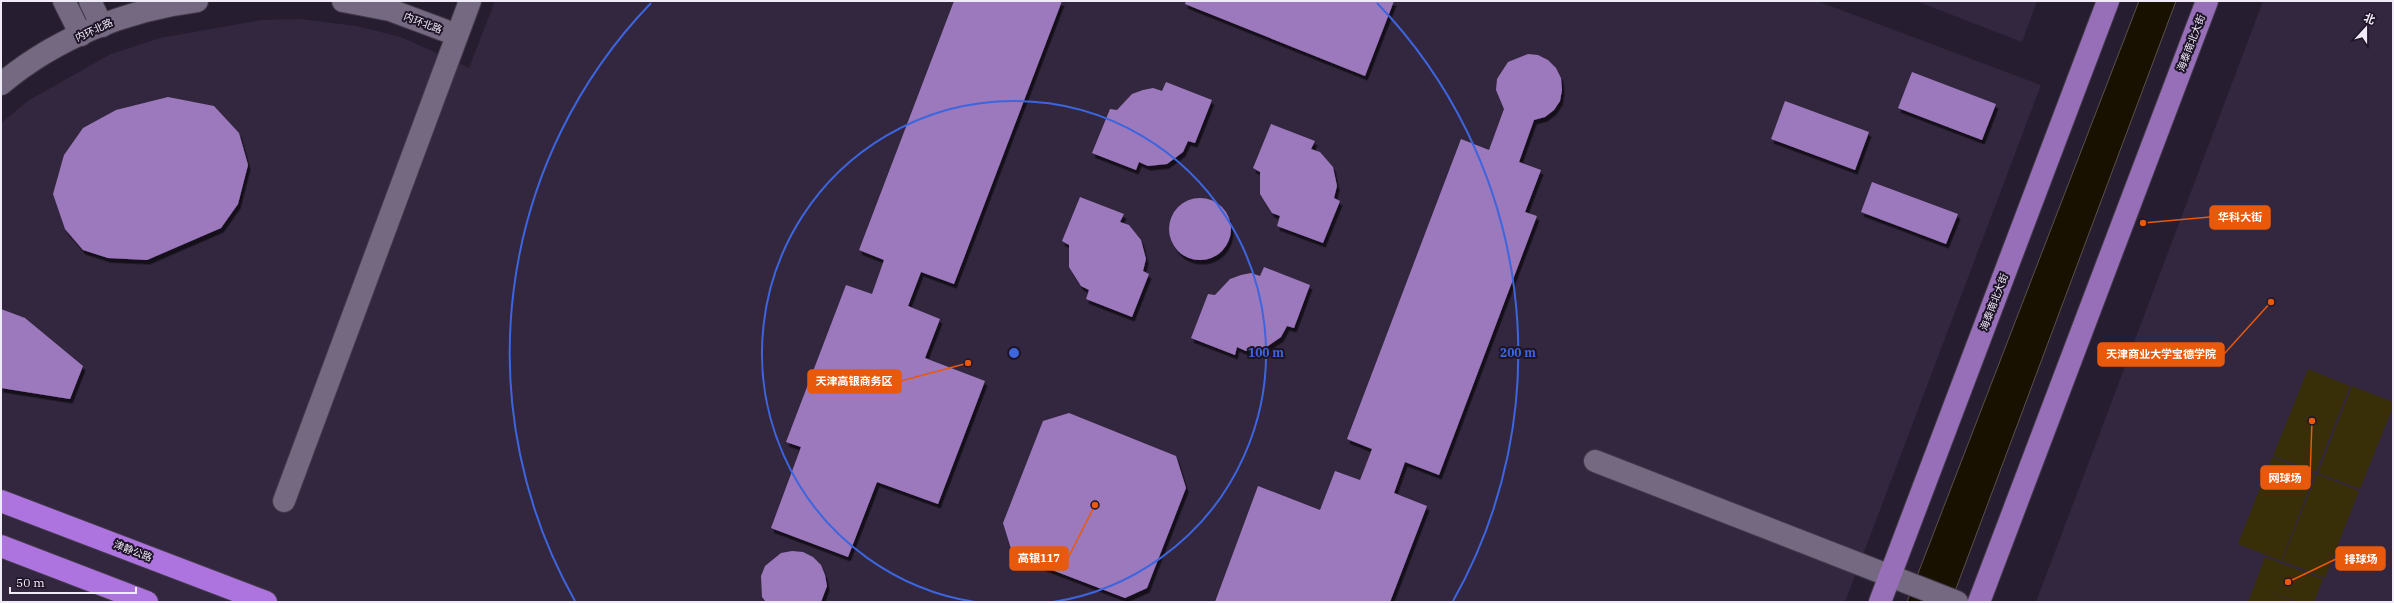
<svg xmlns="http://www.w3.org/2000/svg" width="2394" height="603" viewBox="0 0 2394 603" font-family="'IBM Plex Serif','Noto Sans SC',serif">
  <defs>
    <filter id="shadow"><feDropShadow dx="2.5" dy="4.5" stdDeviation="0" flood-color="#0009"/></filter>
  </defs>
  <rect width="100%" height="100%" fill="#271d31"/>
  <g fill="#33263f">
    <path d="M495,1H1817L2041,85L1845,602H1V123L29,100L111,54L160,38L261,20L300,19L356,26L401,37L469,68Z"/>
    <path d="M1916,1H2037L2022,42Z"/>
    <path d="M2263,1H2393V602H2036Z"/>
  </g>
  <g fill="#382e08">
    <path d="M2308,369L2350,386L2316,472L2273,456Z"/>
    <path d="M2352,386L2393,402V407L2360,489L2318,473Z"/>
    <path d="M2272,457L2315,474L2281,561L2238,544Z"/>
    <path d="M2317,474L2359,491L2325,578L2282,561Z"/>
    <path d="M2265,557L2323,579L2314,602H2298L2262,589L2295,602H2248Z"/>
  </g>
  <path fill="#181100" stroke="#59524a" d="M2139,1H2176L1951,602H1907Z"/>
  <g fill="#9c79bc" filter="url(#shadow)">
    <path d="M954,1H1062L954,284L921,272L908,306L940,319L925,358L985,381L938,504L877,482L848,557L771,528L801,447L786,442L846,285L872,294L884,260L859,250Z"/>
    <path d="M1186,1H1394L1365,76L1185,4Z"/>
    <path d="M1528,54L1538,55L1548,60L1556,68L1561,78L1562,90L1560,101L1554,110L1545,117L1534,120L1519,162L1541,170L1525,212L1537,216L1439,475L1405,462L1394,493L1427,506L1390,602H1215L1258,486L1320,510L1335,471L1360,480L1372,449L1347,439L1461,139L1489,150L1504,109L1496,90L1497,79L1508,62Z"/>
    <path d="M1912,72L1996,104L1982,140L1898,108Z"/>
    <path d="M1166,82L1212,100L1195,143L1188,141L1183,152L1167,164L1148,166L1139,162L1136,170L1092,153L1110,109L1117,110L1132,94L1143,90L1153,88L1162,91Z"/>
    <path d="M168,97L214,106L239,133L248,165L238,204L221,228L147,260L108,258L83,250L65,229L53,194L64,155L83,128L116,110Z"/>
    <path d="M1785,101L1869,132L1855,170L1771,139Z"/>
    <path d="M1271,124L1315,141L1311,149L1320,152L1333,167L1337,186L1334,198L1340,201L1323,243L1277,226L1280,216L1272,213L1260,194V172L1253,168Z"/>
    <path d="M1872,182L1958,214L1946,244L1861,212Z"/>
    <path d="M1080,197L1124,214L1120,222L1129,225L1141,240L1146,259L1143,271L1149,274L1132,317L1086,299L1089,290L1081,286L1069,267V245L1062,241Z"/>
    <circle cx="1200" cy="229" r="31"/>
    <path d="M1264,267L1310,285L1294,328L1287,326L1281,337L1265,348L1246,351L1237,347L1235,355L1191,338L1208,294L1215,295L1230,279L1241,275L1251,273L1260,276Z"/>
    <path d="M1,309L25,318L83,366L70,399L1,388Z"/>
    <path d="M1069,413L1176,456L1186,488L1147,588L1125,598L1013,555L1003,523L1043,421Z"/>
    <path d="M792,551L803,552L813,557L821,565L825,575L827,586L821,602H766L762,597L761,576L765,566L781,553Z"/>
  </g>
  <g fill="none" stroke-linecap="round" stroke-linejoin="round">
    <g stroke="#423949" stroke-width="24">
      <g id="minor">
        <path d="M64,1L81,35"/>
        <path d="M90,1L102,26"/>
        <path d="M343,1L390,10L457,35"/>
        <path d="M1,84C56,38 126,10 197,1"/>
        <path d="M1595,461L1957,602"/>
        <path d="M284,501L470,1"/>
      </g>
    </g>
    <g stroke="#423949" stroke-width="24">
      <g id="major">
        <path d="M1880,602L2108,1"/>
        <path d="M1979,602L2207,1"/>
      </g>
    </g>
    <g stroke="#423949" stroke-width="24">
      <g id="highway">
        <path d="M1,501L266,602"/>
        <path d="M1,546L147,602"/>
      </g>
    </g>
    <use href="#minor" stroke="#756981" stroke-width="22"/>
    <use href="#major" stroke="#976fb9" stroke-width="22"/>
    <use href="#highway" stroke="#ad73de" stroke-width="22"/>
  </g>
  <g fill="none" stroke="#3d65dd" stroke-width="2">
    <path d="M975 602A252 252 0 1 1 1053 602"/>
    <path d="M575 601A504 504 0 0 1 651 3M1377 3A504 504 0 0 1 1453 601"/>
  </g>
  <g text-anchor="middle" dominant-baseline="central" stroke-width="4" stroke-linejoin="round" paint-order="stroke">
    <g font-size="10" fill="#f1eaf8" stroke="#1e1427">
      <text transform="translate(423 23) rotate(21)">内环北路</text>
      <text transform="translate(94 30) rotate(-25)">内环北路</text>
      <text transform="translate(2191 43) rotate(-69)">海泰南北大街</text>
      <text transform="translate(1994 302) rotate(-69)">海泰南北大街</text>
      <text transform="translate(133 551) rotate(21)">津静公路</text>
    </g>
  </g>
  <circle cx="1014" cy="353" r="6" fill="#3d65dd" stroke="#1e1427" stroke-width="2"/>
  <g font-size="12" text-anchor="middle" font-weight="bold" fill="#3d65dd" stroke="#1e1427" stroke-width="4" stroke-linejoin="round" paint-order="stroke">
    <text x="1266" y="357">100 m</text>
    <text x="1518" y="357">200 m</text>
  </g>
  <path fill="none" stroke="#e8590c" stroke-width="1.5" d="M2143 223L2210 217M2271 302L2224 354M968 363L901 381M2312 421L2310 478M1095 505L1068 558M2288 582L2336 559"/>
  <g fill="#e8590c" stroke="#1e1427" stroke-width="1.5">
    <circle cx="2143" cy="223" r="4"/>
    <circle cx="2271" cy="302" r="4"/>
    <circle cx="968" cy="363" r="4"/>
    <circle cx="2312" cy="421" r="4"/>
    <circle cx="1095" cy="505" r="4"/>
    <circle cx="2288" cy="582" r="4"/>
  </g>
  <g fill="#e8590c" stroke="#e8590c" stroke-width="1.5">
    <rect x="2210" y="206" width="60" height="23" rx="4"/>
    <rect x="2098" y="343" width="126" height="23" rx="4"/>
    <rect x="808" y="370" width="93" height="23" rx="4"/>
    <rect x="2261" y="466" width="49" height="23" rx="4"/>
    <rect x="1010" y="547" width="58" height="23" rx="4"/>
    <rect x="2336" y="547" width="49" height="23" rx="4"/>
  </g>
  <g font-size="11" text-anchor="middle" font-weight="bold" fill="#fff">
    <text x="2240" y="221">华科大街</text>
    <text x="2161" y="358">天津商业大学宝德学院</text>
    <text x="854" y="385">天津高银商务区</text>
    <text x="2285" y="482">网球场</text>
    <text x="1039" y="562">高银117</text>
    <text x="2361" y="563">排球场</text>
  </g>
  <rect width="2394" height="603" fill="none" stroke="#f1eaf8" stroke-width="4"/>
  <g transform="translate(2366 28) rotate(21)" stroke="#1e1427" stroke-width="3" paint-order="stroke">
  <path d="M0-3L7 15L0 10L-7 15Z" fill="#f1eaf8"/>
  <text y="-6" font-size="11" font-weight="bold" text-anchor="middle" fill="#f1eaf8">北</text>
  </g>
  <path d="M10 587v6h126v-6" fill="none" stroke="#f1eaf8" stroke-width="2"/>
  <text x="16" y="587" font-size="12" fill="#f1eaf8" stroke="#1e1427" stroke-width="3" paint-order="stroke">50 m</text>
</svg>
